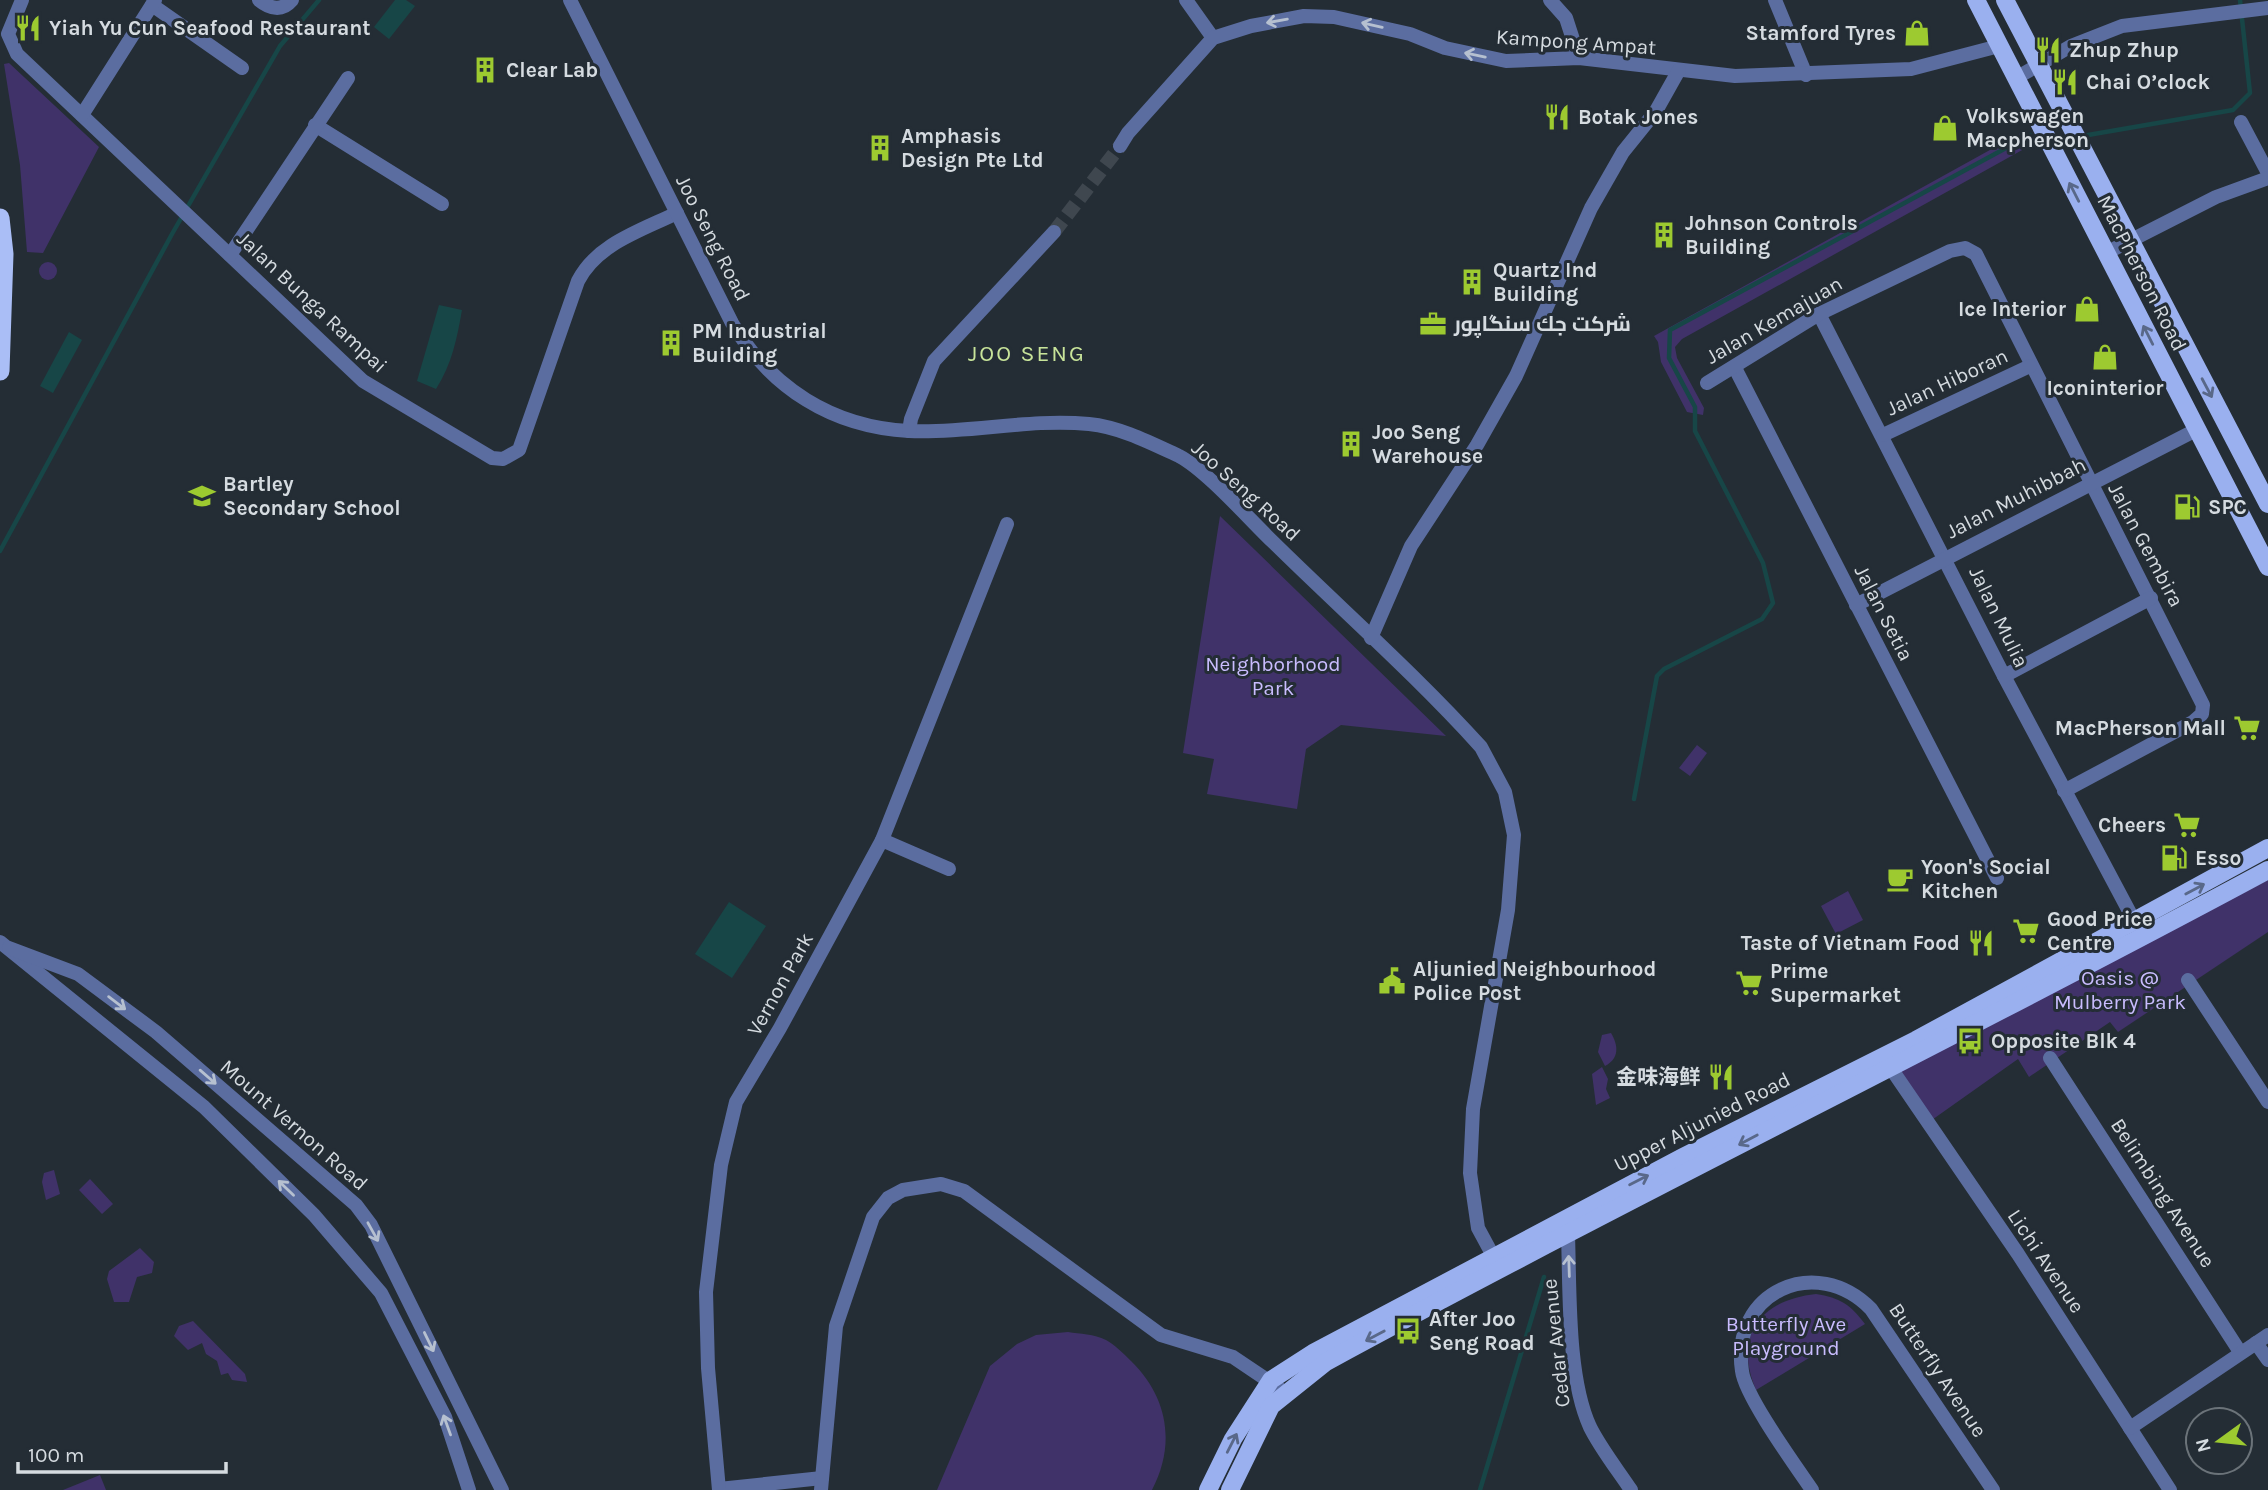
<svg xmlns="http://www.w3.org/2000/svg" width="2268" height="1490" viewBox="0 0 2268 1490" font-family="Karla,Cairo,'Noto Sans SC',sans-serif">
  <rect width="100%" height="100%" fill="#242d35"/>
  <g fill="#403269">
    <path d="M9,63L99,147L43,253L27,252L20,165L4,64Z"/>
    <path d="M2026,130L2033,144L1682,339L1675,347L1677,358L1704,408L1703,415L1687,412L1661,362L1658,342L1654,336Z"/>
    <circle cx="48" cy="271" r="9"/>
    <path d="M1220,516L1446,736L1341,725L1306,749L1297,809L1207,794L1214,759L1183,753Z"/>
    <path d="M1697,745L1707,753L1690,776L1679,768Z"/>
    <path d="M2268,880V932L2118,1032L2110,1022L2029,1077L2018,1059L1929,1122L1896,1071Z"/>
    <path d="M1848,891L1863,920L1836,934L1821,906Z"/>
    <path d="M1611,1033C1618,1045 1620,1058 1605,1066L1598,1052L1602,1035Z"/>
    <path d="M1602,1067L1608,1079L1606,1089L1610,1098L1596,1105L1592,1074Z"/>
    <path d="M54,1170L60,1194L46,1200L42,1182L44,1173Z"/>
    <path d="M90,1179L113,1204L102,1214L79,1190Z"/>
    <path d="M140,1248L154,1262L152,1273L137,1277L129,1302H114L107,1279L109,1271Z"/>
    <path d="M1816,1294C1840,1298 1850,1304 1865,1324L1756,1390C1733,1336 1760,1300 1816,1294Z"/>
    <path d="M193,1321L245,1374L247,1382L232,1380L228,1373L221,1375L217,1361L206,1354L202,1343L188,1350L174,1336L179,1326Z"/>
    <path d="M1068,1332C1080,1334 1094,1334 1106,1340C1115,1345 1123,1353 1131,1361C1168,1397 1176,1444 1152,1490H937L990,1366L1017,1344L1036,1335Z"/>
    <path d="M100,1475L106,1490H63Z"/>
  </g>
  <g fill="#174647">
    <path d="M395,0H406L415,6L389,39L374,27Z"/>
    <path d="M439,305L462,310C457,338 452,364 436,389L417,381Z"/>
    <path d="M69,332L82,340L53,393L40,386Z"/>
    <path d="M729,902L766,926L732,978L695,954Z"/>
  </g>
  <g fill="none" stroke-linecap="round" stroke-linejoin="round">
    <g stroke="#174647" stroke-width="4.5">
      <path d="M2088,135L2233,110L2250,93L2240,0"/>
      <path d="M0,551L172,234L280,46L319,0"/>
      <path d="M1634,799L1657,676L1664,669L1762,619L1773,603L1763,563L1695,431V407L1669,358L1670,330L2030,135"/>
      <path d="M1480,1490L1544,1277"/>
    </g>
    <path stroke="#3f474f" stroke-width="14" stroke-dasharray="14 7" stroke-linecap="butt" d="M1054,232L1120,146"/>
    <g stroke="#5b6da0" stroke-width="14">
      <path d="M22,0L8,34L17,54L363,381L492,458L503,459L519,450L578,281C597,244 640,231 677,213"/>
      <path d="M259,0C270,9 282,12 292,0"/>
      <path d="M570,0L732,323C771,388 832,427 909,431C969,434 1029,418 1089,424C1120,427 1151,443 1179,456C1206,470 1249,519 1273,542C1342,610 1416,675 1481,747L1505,792L1514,835L1508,910L1473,1109L1470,1173L1478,1228L1498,1265"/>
      <path d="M1186,0L1213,38"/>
      <path d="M1550,0L1566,18L1579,58"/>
      <path d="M1775,0L1806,75"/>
      <path d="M152,5L242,68"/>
      <path d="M2016,78L2071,46L2122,26L2268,8"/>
      <path d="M82,115L155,0"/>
      <path d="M2241,122L2268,173"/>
      <path d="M315,125L442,204"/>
      <path d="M1120,146L1128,133L1213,38L1251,26L1304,16L1334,17L1410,34L1445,48L1506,61L1579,58L1735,76L1911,69L1999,46"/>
      <path d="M2106,253L2216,197L2268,178"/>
      <path d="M230,255L348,78"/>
      <path d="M1819,314L2004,676L2138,928"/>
      <path d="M1735,368L1997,878"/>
      <path d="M1707,383L1819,314L1950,251L1965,248L1976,254L2203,705L2202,714L2193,722L2064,791"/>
      <path d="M909,431L911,419L934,361L1054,232"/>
      <path d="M1883,435L2030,366"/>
      <path d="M1856,605L2196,430"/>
      <path d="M1371,638L1411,546L1477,445L1516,376L1591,208L1623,152L1656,111L1679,70"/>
      <path d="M2004,676L2151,598"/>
      <path d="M882,840L949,869"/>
      <path d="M0,942L204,1107L314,1215L381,1293L445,1417L469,1490"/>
      <path d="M9,948L78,974L156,1032L356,1205L371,1225L502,1490"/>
      <path d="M2188,980L2268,1102"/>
      <path d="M2050,1058L2240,1352"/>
      <path d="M1886,1061L2018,1254L2170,1490"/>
      <path d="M1564,1226L1568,1235C1570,1290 1567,1377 1590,1427C1601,1449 1617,1469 1631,1490"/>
      <path d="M2256,1343L2268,1360"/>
      <path d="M2130,1428L2268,1335"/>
      <path d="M719,1489L822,1478"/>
      <path d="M719,1490L708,1368L706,1292L721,1165L736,1102L780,1028L882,840L1007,524"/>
      <path d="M821,1490L836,1326L873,1217L888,1198L903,1190L941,1184L964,1191L1161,1335L1233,1357L1279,1388"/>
      <path d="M1812,1490C1795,1465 1745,1396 1742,1371C1730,1292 1816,1253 1871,1309L1993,1490"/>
    </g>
    <g stroke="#9ab0ef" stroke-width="18">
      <path d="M1976,0L2268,567"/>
      <path d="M2005,0L2268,504"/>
      <path d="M1208,1490L1233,1439L1271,1380L1313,1353L1683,1157L1916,1040L2268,848"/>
      <path d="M1230,1490L1271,1406L1326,1362C1637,1193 1956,1038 2268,870"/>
    </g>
    <path stroke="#aabef6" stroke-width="19" d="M0,218L4,254L0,371"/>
  </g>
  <defs><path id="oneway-shaft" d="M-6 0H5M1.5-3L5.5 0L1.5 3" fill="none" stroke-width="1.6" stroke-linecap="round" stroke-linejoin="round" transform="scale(1.75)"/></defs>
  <g stroke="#b6c0d0">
    <use href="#oneway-shaft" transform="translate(1277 21) rotate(170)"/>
    <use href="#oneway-shaft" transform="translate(1372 25) rotate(-167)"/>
    <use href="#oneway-shaft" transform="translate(1475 55) rotate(-168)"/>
    <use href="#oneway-shaft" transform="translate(117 1003) rotate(37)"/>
    <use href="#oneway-shaft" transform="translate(208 1077) rotate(41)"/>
    <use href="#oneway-shaft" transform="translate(286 1188) rotate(-136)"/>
    <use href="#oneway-shaft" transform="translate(373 1232) rotate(61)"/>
    <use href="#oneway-shaft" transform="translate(1569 1266) rotate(-92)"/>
    <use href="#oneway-shaft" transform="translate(429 1342) rotate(64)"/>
    <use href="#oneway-shaft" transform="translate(447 1425) rotate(-110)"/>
  </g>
  <g stroke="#596889">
    <use href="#oneway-shaft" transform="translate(2074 192) rotate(-117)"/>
    <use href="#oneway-shaft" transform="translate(2148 335) rotate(-117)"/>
    <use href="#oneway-shaft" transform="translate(2207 388) rotate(62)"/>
    <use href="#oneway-shaft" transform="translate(2195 889) rotate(-28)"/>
    <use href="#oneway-shaft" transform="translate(1748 1140) rotate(152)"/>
    <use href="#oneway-shaft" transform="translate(1639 1180) rotate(-27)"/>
    <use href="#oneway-shaft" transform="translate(1375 1336) rotate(152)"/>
    <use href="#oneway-shaft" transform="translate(1232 1443) rotate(-63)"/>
  </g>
  <defs>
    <g id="restaurant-bare" transform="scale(2.1)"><path d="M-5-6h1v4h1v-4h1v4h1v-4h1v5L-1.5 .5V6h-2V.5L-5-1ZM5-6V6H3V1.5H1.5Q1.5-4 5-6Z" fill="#9dca30" stroke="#242d35" stroke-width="2.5" paint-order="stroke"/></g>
    <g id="shop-bare" transform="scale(2.1)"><path d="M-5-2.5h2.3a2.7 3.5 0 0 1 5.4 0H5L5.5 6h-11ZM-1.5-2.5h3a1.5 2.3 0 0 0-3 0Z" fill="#9dca30" stroke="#242d35" stroke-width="2.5" paint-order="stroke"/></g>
    <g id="building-bare" transform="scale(2.1)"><path d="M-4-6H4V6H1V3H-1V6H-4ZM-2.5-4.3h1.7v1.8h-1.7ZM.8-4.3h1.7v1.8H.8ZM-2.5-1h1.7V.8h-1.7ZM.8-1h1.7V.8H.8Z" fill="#9dca30" stroke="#242d35" stroke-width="2.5" paint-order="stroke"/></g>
    <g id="office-bare" transform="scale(2.1)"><path d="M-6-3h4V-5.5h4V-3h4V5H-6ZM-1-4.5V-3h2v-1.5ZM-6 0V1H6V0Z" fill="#9dca30" stroke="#242d35" stroke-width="2.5" paint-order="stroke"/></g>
    <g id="school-bare" transform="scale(2.1)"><path d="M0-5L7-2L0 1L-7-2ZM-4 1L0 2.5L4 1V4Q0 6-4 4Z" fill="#9dca30" stroke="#242d35" stroke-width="2.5" paint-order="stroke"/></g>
    <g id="fuel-bare" transform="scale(2.1)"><path d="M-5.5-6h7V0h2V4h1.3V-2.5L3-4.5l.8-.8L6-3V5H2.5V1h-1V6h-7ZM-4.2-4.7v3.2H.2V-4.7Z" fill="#9dca30" stroke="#242d35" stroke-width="2.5" paint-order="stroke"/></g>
    <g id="supermarket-bare" transform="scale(2.1)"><path d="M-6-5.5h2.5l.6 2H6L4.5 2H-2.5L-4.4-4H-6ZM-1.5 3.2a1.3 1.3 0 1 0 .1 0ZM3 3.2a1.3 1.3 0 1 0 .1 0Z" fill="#9dca30" stroke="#242d35" stroke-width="2.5" paint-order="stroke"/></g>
    <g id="cafe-bare" transform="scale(2.1)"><path d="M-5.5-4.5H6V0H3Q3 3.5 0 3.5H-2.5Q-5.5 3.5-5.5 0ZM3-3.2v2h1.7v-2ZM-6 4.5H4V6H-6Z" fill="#9dca30" stroke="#242d35" stroke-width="2.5" paint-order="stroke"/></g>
    <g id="civic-bare" transform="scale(2.1)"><path d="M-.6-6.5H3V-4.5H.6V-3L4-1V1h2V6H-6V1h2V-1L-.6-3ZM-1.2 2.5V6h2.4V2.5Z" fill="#9dca30" stroke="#242d35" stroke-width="2.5" paint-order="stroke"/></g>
    <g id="bus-bare" transform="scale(2.1)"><path d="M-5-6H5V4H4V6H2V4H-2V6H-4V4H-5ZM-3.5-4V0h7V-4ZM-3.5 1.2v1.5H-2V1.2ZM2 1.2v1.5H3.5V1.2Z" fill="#9dca30" stroke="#242d35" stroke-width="2.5" paint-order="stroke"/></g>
  </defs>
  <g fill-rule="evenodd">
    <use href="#restaurant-bare" x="28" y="28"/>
    <use href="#shop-bare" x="1917" y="33"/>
    <use href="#restaurant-bare" x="2048" y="50"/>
    <use href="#building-bare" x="485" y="70"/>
    <use href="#restaurant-bare" x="2065" y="82"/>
    <use href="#restaurant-bare" x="1557" y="117"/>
    <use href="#shop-bare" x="1945" y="128"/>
    <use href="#building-bare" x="880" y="148"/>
    <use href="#building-bare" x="1664" y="235"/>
    <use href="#building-bare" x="1472" y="282"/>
    <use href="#shop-bare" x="2087" y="309"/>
    <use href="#office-bare" x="1433" y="324"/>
    <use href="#building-bare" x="671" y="343"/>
    <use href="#shop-bare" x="2105" y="357"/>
    <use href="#building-bare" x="1351" y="444"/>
    <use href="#school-bare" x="202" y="496"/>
    <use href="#fuel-bare" x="2187" y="507"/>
    <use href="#supermarket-bare" x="2247" y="728"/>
    <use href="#supermarket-bare" x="2187" y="825"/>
    <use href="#fuel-bare" x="2174" y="858"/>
    <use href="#cafe-bare" x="1900" y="879"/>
    <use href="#supermarket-bare" x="2026" y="931"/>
    <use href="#restaurant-bare" x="1981" y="943"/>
    <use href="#civic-bare" x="1392" y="981"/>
    <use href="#supermarket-bare" x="1749" y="983"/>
    <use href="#bus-bare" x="1970" y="1041"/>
    <use href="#restaurant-bare" x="1721" y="1077"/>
    <use href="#bus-bare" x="1408" y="1331"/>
  </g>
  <g text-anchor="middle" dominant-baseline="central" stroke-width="6" stroke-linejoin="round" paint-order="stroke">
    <g font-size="21" font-weight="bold" fill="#d5dbe0" stroke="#242d35" text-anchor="start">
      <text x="49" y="28">Yiah Yu Cun Seafood Restaurant</text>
      <text x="1896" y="33" text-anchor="end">Stamford Tyres</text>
      <text x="2069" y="50">Zhup Zhup</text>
      <text x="506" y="70">Clear Lab</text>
      <text x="2086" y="82">Chai O’clock</text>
      <text x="1966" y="116">Volkswagen<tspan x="1966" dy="24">Macpherson</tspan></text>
      <text x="1578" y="117">Botak Jones</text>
      <text x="901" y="136">Amphasis<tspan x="901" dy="24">Design Pte Ltd</tspan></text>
      <text x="1685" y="223">Johnson Controls<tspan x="1685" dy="24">Building</tspan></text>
      <text x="1493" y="270">Quartz Ind<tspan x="1493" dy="24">Building</tspan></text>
      <text x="2066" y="309" text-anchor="end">Ice Interior</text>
      <text x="1454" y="324">شركت جك سنگاپور</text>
      <text x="692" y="331">PM Industrial<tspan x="692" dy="24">Building</tspan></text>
      <text x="2105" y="388" text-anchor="middle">Iconinterior</text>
      <text x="1372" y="432">Joo Seng<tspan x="1372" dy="24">Warehouse</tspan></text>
      <text x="223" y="484">Bartley<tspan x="223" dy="24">Secondary School</tspan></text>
      <text x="2208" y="507">SPC</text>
      <text x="2226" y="728" text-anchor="end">MacPherson Mall</text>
      <text x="2166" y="825" text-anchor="end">Cheers</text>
      <text x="2195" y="858">Esso</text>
      <text x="1921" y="867">Yoon's Social<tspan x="1921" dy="24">Kitchen</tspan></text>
      <text x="2047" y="919">Good Price<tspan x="2047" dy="24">Centre</tspan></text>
      <text x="1960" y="943" text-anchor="end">Taste of Vietnam Food</text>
      <text x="1413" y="969">Aljunied Neighbourhood<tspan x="1413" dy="24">Police Post</tspan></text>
      <text x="1770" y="971">Prime<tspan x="1770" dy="24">Supermarket</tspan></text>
      <text x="1991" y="1041">Opposite Blk 4</text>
      <text x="1700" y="1077" text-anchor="end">金味海鲜</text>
      <text x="1429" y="1319">After Joo<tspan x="1429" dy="24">Seng Road</tspan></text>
    </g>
    <g font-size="21" fill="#d5dbe0" stroke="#242d35">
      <text transform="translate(1576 42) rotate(4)">Kampong Ampat</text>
      <text transform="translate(713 238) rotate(63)">Joo Seng Road</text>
      <text transform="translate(2142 273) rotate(63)">MacPherson Road</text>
      <text transform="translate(312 302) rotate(43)">Jalan Bunga Rampai</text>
      <text transform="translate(1774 320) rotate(-30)">Jalan Kemajuan</text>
      <text transform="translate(1947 382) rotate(-25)">Jalan Hiboran</text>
      <text transform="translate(1246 491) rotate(42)">Joo Seng Road</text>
      <text transform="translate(2016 498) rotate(-27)">Jalan Muhibbah</text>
      <text transform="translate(2146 545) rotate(62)">Jalan Gembira</text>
      <text transform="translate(1884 613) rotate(63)">Jalan Setia</text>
      <text transform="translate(1999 617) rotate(64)">Jalan Mulia</text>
      <text transform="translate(780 984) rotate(-61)">Vernon Park</text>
      <text transform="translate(1702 1122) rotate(-27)">Upper Aljunied Road</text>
      <text transform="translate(294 1125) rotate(41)">Mount Vernon Road</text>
      <text transform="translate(2163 1193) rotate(57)">Belimbing Avenue</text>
      <text transform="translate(2046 1261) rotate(56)">Lichi Avenue</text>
      <text transform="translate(1556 1343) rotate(-96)">Cedar Avenue</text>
      <text transform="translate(1938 1370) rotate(56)">Butterfly Avenue</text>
    </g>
    <g font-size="21" fill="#c9bcfe" stroke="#242d35">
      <text x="1273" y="664">Neighborhood<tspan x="1273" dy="24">Park</tspan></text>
      <text x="2120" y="978">Oasis @<tspan x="2120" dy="24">Mulberry Park</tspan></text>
      <text x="1786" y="1324">Butterfly Ave<tspan x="1786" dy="24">Playground</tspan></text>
    </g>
    <g font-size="23" letter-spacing="2" fill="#c8e49a" stroke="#242d35">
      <text x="1027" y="353">JOO SENG</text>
    </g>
  </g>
  <g transform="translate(2219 1441) rotate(255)"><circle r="33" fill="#242d35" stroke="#6b7379" stroke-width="2"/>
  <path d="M0-5L12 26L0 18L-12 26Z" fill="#9dca30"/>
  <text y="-10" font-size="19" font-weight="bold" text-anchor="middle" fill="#d5dbe0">N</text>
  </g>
  <path d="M18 1462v10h208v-10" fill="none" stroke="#d5dbe0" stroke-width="3.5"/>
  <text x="28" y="1462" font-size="21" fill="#d5dbe0" stroke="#242d35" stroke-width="5" paint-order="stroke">100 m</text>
</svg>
